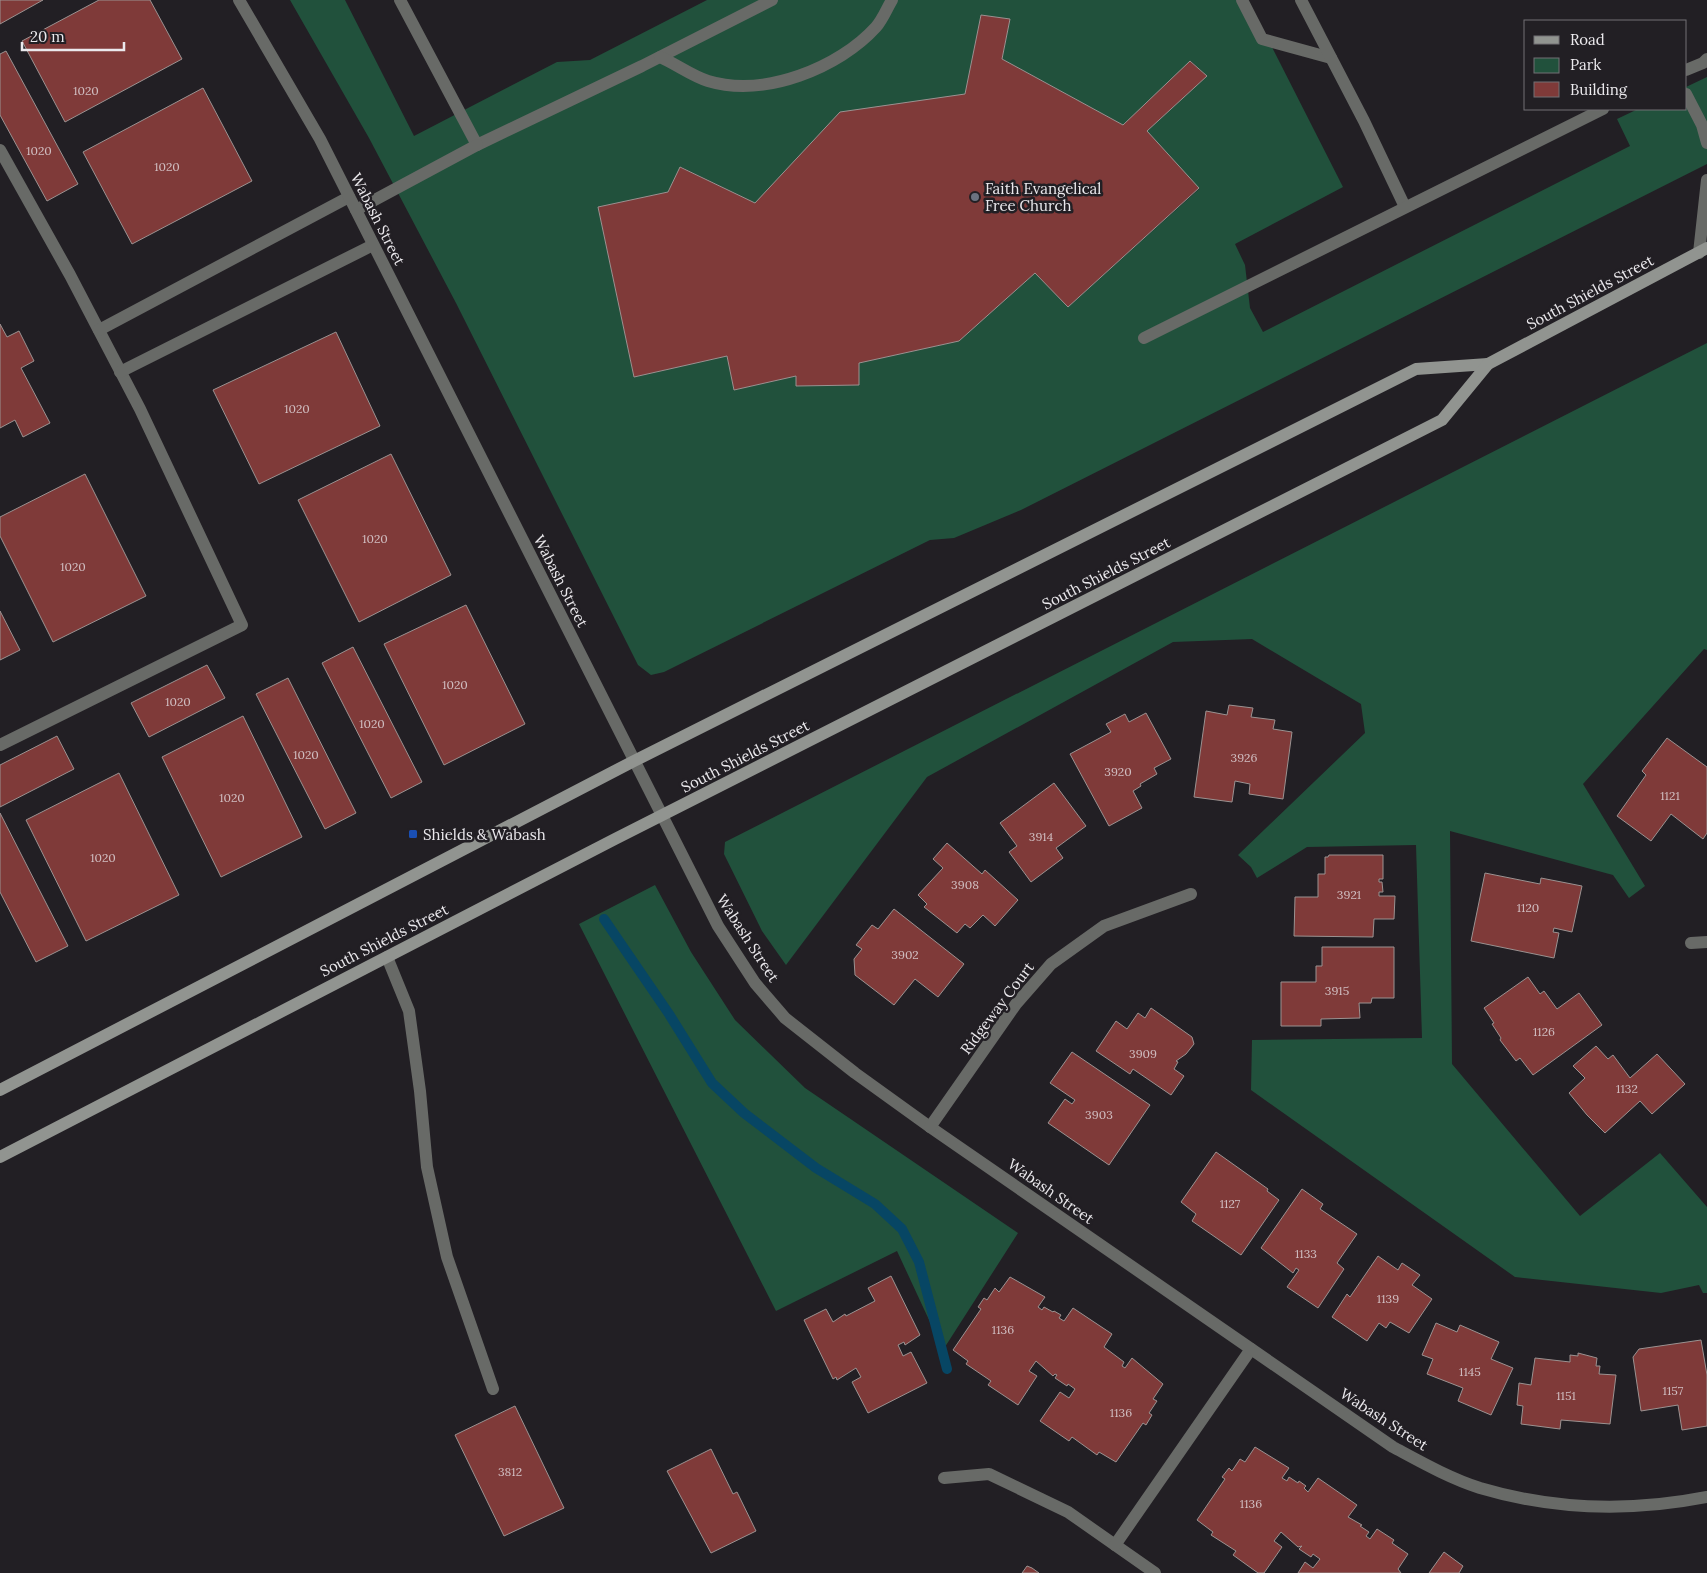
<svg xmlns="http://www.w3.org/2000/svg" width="1707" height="1573" viewBox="0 0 1707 1573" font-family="Lora,serif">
  <rect width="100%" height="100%" fill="#221f24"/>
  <g fill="#21513c" fill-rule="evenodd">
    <path d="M290,0H345L414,136L557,62L590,60L707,0H1248L1343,187L1235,244L1245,265L1250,308L1263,332L1630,146L1617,119L1638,109H1686V87L1707,77V164L1021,510L954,538L930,540L664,672L651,675L638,665L456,303L369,138ZM981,15L1010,19L1002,59L1123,125L1191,61L1207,76L1147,131L1199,189L1069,306L1035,273L959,341L859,363V385L796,386V376L734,390L727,356L634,377L598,207L668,192L681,167L755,203L965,94Z"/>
    <path d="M1707,343V650L1704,649L1583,784L1645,886L1629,898L1613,875L1450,831L1452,1064L1580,1216L1660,1153L1707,1207V1293H1703L1699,1285L1661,1293L1515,1277L1251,1090L1252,1040L1422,1038L1416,845L1307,847L1257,878L1251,867L1238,855L1365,733L1361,704L1252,639L1173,642L927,777L786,965L762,931L724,854L725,842Z"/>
    <path d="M655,885L691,952L735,1020L805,1088L1018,1233L943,1350L897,1251L776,1311L579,924Z"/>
  </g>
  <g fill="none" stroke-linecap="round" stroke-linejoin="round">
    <path stroke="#074664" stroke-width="10" d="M604,919L669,1014L712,1083L744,1113L816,1168L875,1204L902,1229L919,1262L947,1369"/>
  </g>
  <g fill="#7f3a39" stroke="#9b9291">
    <path d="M0,0H43L0,24Z"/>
    <path d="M99,0H150L182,59L65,122L22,41Z"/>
    <path d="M981,15L1010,19L1002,59L1123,125L1190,61L1207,76L1147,131L1199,188L1068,307L1035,273L959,341L859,363V385L796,386V376L734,390L727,356L634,377L598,207L668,192L680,167L755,203L840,112L965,94Z"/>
    <path d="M6,51L78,184L47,201L0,115V54Z"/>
    <path d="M203,88L252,181L132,244L83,152Z"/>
    <path d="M0,324L7,337L19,331L34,361L21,368L50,423L23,437L15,420L0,428Z"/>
    <path d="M336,332L380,426L259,484L213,390Z"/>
    <path d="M391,454L451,575L359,622L298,500Z"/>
    <path d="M85,474L146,596L53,642L0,536V517Z"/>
    <path d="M466,605L525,724L444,765L384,644Z"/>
    <path d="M0,611L20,650L0,660Z"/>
    <path d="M353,647L422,782L391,798L322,663Z"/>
    <path d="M207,665L225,698L149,737L131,703Z"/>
    <path d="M288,678L356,813L325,829L256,694Z"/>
    <path d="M1229,705L1253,708L1251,717L1275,720L1273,729L1292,732L1283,799L1249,794L1250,784L1235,781L1232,802L1194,797L1206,711L1227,715Z"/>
    <path d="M1146,713L1171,759L1154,768L1157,774L1140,784L1141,786L1133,791L1142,808L1109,826L1070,754L1111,732L1106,724L1125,714L1129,722Z"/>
    <path d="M243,716L302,837L221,877L162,757Z"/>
    <path d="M57,736L74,769L0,807V765Z"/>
    <path d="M1667,738L1707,767V833L1703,839L1671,814L1651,841L1617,816L1646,775L1642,771Z"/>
    <path d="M119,773L179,895L86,941L26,820Z"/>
    <path d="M1054,783L1086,826L1056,848L1063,858L1031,882L1009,852L1017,846L1000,823Z"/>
    <path d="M0,813L68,946L36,962L0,892Z"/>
    <path d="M947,843L982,874L985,870L1018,900L995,926L983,915L970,928L965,924L957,933L924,907L927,904L918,895L943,868L933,859Z"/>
    <path d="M1329,855H1383V879H1379V882H1382L1383,892H1379V896H1395L1394,919H1374L1373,937L1294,936L1295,897H1318V874H1325V857H1328Z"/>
    <path d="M1485,873L1540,884L1541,878L1582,886L1572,932L1554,928L1553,932L1559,933L1554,958L1471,941Z"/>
    <path d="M894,909L964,964L938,997L915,979L894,1005L855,975L854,959L862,949L856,945L872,925L878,929Z"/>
    <path d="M1322,947H1394V998H1372L1371,1003H1359L1360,1018L1321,1019V1026H1281V982H1316V966H1322Z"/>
    <path d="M1528,977L1540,994L1544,991L1557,1009L1579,993L1602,1025L1533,1075L1520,1058L1516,1061L1500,1040L1501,1038L1492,1024L1494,1023L1484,1008Z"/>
    <path d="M1151,1008L1192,1037L1194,1044L1186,1054L1176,1061L1178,1062L1174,1069L1184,1076L1171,1095L1133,1069L1130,1074L1096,1051L1116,1021L1127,1029L1138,1013L1145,1018Z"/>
    <path d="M1596,1046L1608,1059L1613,1055L1630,1078L1657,1054L1685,1084L1652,1114L1640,1101L1605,1133L1587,1115L1569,1093L1585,1078L1573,1066Z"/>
    <path d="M1072,1052L1150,1105L1109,1165L1048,1123L1065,1099L1072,1104L1075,1100L1050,1083Z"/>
    <path d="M1216,1152L1268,1189L1267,1191L1279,1200L1241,1255L1192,1221L1196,1214L1181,1202Z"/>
    <path d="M1302,1189L1323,1204L1320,1209L1357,1234L1337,1263L1344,1269L1318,1308L1287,1287L1299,1270L1296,1268L1293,1273L1261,1248Z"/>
    <path d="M1378,1256L1398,1270L1402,1263L1420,1275L1412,1285L1432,1299L1409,1333L1390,1322L1386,1328L1379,1323L1367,1341L1332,1317L1347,1294L1350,1297Z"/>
    <path d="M891,1276L920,1335L905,1345L904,1342L898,1345L903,1356L911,1352L927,1383L868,1413L852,1382L861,1377L856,1368L837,1380L836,1377L833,1379L804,1320L826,1309L833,1322L845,1314L846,1316L875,1301L868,1288Z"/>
    <path d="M1010,1277L1045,1297L1038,1307L1042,1310L1044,1307L1053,1312L1054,1311L1061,1315L1059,1318L1064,1321L1073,1308L1112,1334L1104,1347L1124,1362L1122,1366L1125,1368L1132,1358L1163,1384L1153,1399L1157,1401L1149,1413L1152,1415L1146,1425L1143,1423L1116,1462L1099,1452L1097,1455L1072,1437L1069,1441L1040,1421L1060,1392L1069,1398L1075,1389L1068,1384L1067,1386L1055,1378L1057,1375L1055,1374L1053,1376L1036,1361L1029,1371L1037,1376L1018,1405L988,1385L991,1381L966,1364L968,1361L953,1350L981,1309L978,1307L984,1298L987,1300L995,1288L999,1292Z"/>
    <path d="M1436,1323L1457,1332L1460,1325L1499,1342L1491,1359L1513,1368L1491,1415L1458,1401L1463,1388L1427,1374L1433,1359L1422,1355Z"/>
    <path d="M1701,1340L1707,1375V1426L1682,1430L1678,1405L1641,1411L1633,1357L1639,1349Z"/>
    <path d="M1578,1353L1597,1358L1596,1366H1600L1599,1374L1616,1375L1610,1424L1561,1420L1560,1429L1521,1424L1523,1406L1517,1405L1519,1383L1531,1385L1535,1358L1570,1362V1355L1578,1356Z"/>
    <path d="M515,1406L564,1508L504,1536L455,1435Z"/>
    <path d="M1255,1447L1289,1468L1282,1478L1287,1481L1289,1477L1298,1483L1299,1481L1306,1486L1304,1488L1308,1492L1318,1478L1357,1505L1348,1517L1362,1525L1360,1526L1369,1532L1366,1536L1370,1539L1377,1529L1394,1540L1392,1543L1408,1554L1398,1569L1401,1573H1298L1305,1562L1313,1568L1320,1559L1313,1554L1311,1557L1299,1549L1302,1546L1298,1547L1281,1532L1274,1541L1282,1547L1264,1573H1258L1233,1555L1236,1551L1211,1535L1213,1532L1197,1520L1225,1479L1222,1477L1229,1468L1232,1471L1240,1459L1245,1462Z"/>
    <path d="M711,1449L733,1494L737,1492L756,1531L711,1553L667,1471Z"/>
    <path d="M1444,1552L1463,1566L1459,1573H1429Z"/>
    <path d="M1027,1566L1032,1568L1039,1573H1022Z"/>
  </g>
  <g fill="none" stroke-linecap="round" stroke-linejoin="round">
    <g stroke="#686a67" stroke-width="12">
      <path d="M400,0L477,145L642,66L772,0"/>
      <path d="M1242,0L1262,39L1331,58"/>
      <path d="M1301,0L1364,121L1405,207"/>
      <path d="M660,57C676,64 692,76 708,81C764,98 839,68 876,27C883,19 887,8 892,0"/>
      <path d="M1686,70L1703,63L1707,59"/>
      <path d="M1686,94L1702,125L1707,143"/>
      <path d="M0,150L70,275L140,409L242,625L0,745"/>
      <path d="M356,210L477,145"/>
      <path d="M1699,253L1707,180"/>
      <path d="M99,330L349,197"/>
      <path d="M1144,338L1603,109"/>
      <path d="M120,372L373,245"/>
      <path d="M387,957L409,1011L420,1091L427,1167L447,1257L493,1389"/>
      <path d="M944,1478L989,1474L1068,1512L1155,1573"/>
      <path d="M1115,1545L1251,1349"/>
    </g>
    <g stroke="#686a67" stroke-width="12">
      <path d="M239,0L320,139L718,926L755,983L785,1018L855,1073L930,1127L1393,1447C1421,1462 1449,1478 1480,1488C1554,1510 1631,1512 1707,1497"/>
      <path d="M1691,943L1707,942"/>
      <path d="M930,1127L1016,1004L1051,964L1104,926L1191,894"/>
    </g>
    <g stroke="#919490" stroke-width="12">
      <path d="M0,1090L634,761L1416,369L1488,364"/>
      <path d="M0,1157L615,839L1442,420L1488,364L1707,248"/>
    </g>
  </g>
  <circle fill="#6b7280" stroke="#221f24" stroke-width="2" cx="975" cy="197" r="5"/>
  <rect fill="#1a4fb4" stroke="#221f24" stroke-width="2" x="408" y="829" width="10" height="10" rx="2.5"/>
  <g text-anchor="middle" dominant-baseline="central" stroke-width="5" stroke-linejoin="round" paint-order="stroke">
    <g font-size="12" fill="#d0bdc0">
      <text x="86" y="90">1020</text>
      <text x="39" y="150">1020</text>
      <text x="167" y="166">1020</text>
      <text x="297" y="408">1020</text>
      <text x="375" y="538">1020</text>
      <text x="73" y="566">1020</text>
      <text x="455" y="684">1020</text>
      <text x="178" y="701">1020</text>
      <text x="372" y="723">1020</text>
      <text x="306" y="754">1020</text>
      <text x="1244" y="757">3926</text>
      <text x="1118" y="771">3920</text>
      <text x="1670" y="795">1121</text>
      <text x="232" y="797">1020</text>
      <text x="1041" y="836">3914</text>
      <text x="103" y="857">1020</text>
      <text x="965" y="884">3908</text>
      <text x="1349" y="894">3921</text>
      <text x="1528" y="907">1120</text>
      <text x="905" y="954">3902</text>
      <text x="1337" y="990">3915</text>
      <text x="1544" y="1031">1126</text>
      <text x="1143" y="1053">3909</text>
      <text x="1627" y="1088">1132</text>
      <text x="1099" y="1114">3903</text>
      <text x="1230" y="1203">1127</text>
      <text x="1306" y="1253">1133</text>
      <text x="1388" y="1298">1139</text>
      <text x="1003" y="1329">1136</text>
      <text x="1470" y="1371">1145</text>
      <text x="1673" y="1390">1157</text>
      <text x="1566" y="1395">1151</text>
      <text x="1121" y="1412">1136</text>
      <text x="510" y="1471">3812</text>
      <text x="1251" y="1503">1136</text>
    </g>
    <g font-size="15" fill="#ebe9ed" stroke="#221f24" text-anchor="start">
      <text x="985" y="188">Faith Evangelical<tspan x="985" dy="17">Free Church</tspan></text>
      <text x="423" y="834">Shields &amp; Wabash</text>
    </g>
    <g font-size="15" fill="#ebe9ed" stroke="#221f24">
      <text transform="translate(378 219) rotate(63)">Wabash Street</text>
      <text transform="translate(1590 292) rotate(-28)">South Shields Street</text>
      <text transform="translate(1106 573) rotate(-27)">South Shields Street</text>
      <text transform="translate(561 581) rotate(63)">Wabash Street</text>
      <text transform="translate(745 756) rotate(-27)">South Shields Street</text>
      <text transform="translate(748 938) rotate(57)">Wabash Street</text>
      <text transform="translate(384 940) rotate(-27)">South Shields Street</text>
      <text transform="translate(997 1008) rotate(-53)">Ridgeway Court</text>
      <text transform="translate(1051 1191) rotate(35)">Wabash Street</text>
      <text transform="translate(1384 1419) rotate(33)">Wabash Street</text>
    </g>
  </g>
  <rect x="1524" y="20" width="162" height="90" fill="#221f24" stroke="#727074"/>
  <rect x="1534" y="36" width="25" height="8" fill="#919490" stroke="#727074"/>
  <text x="1570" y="45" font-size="15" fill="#ebe9ed">Road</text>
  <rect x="1534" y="58" width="25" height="15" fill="#21513c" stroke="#727074"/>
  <text x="1570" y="70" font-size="15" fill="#ebe9ed">Park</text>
  <rect x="1534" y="82" width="25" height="15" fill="#7f3a39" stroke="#727074"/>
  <text x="1570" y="95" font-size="15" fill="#ebe9ed">Building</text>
  <path d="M22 42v8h102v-8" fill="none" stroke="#ebe9ed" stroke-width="2.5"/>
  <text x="30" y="42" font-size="15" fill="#ebe9ed" stroke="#221f24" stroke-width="4" paint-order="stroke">20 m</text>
</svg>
